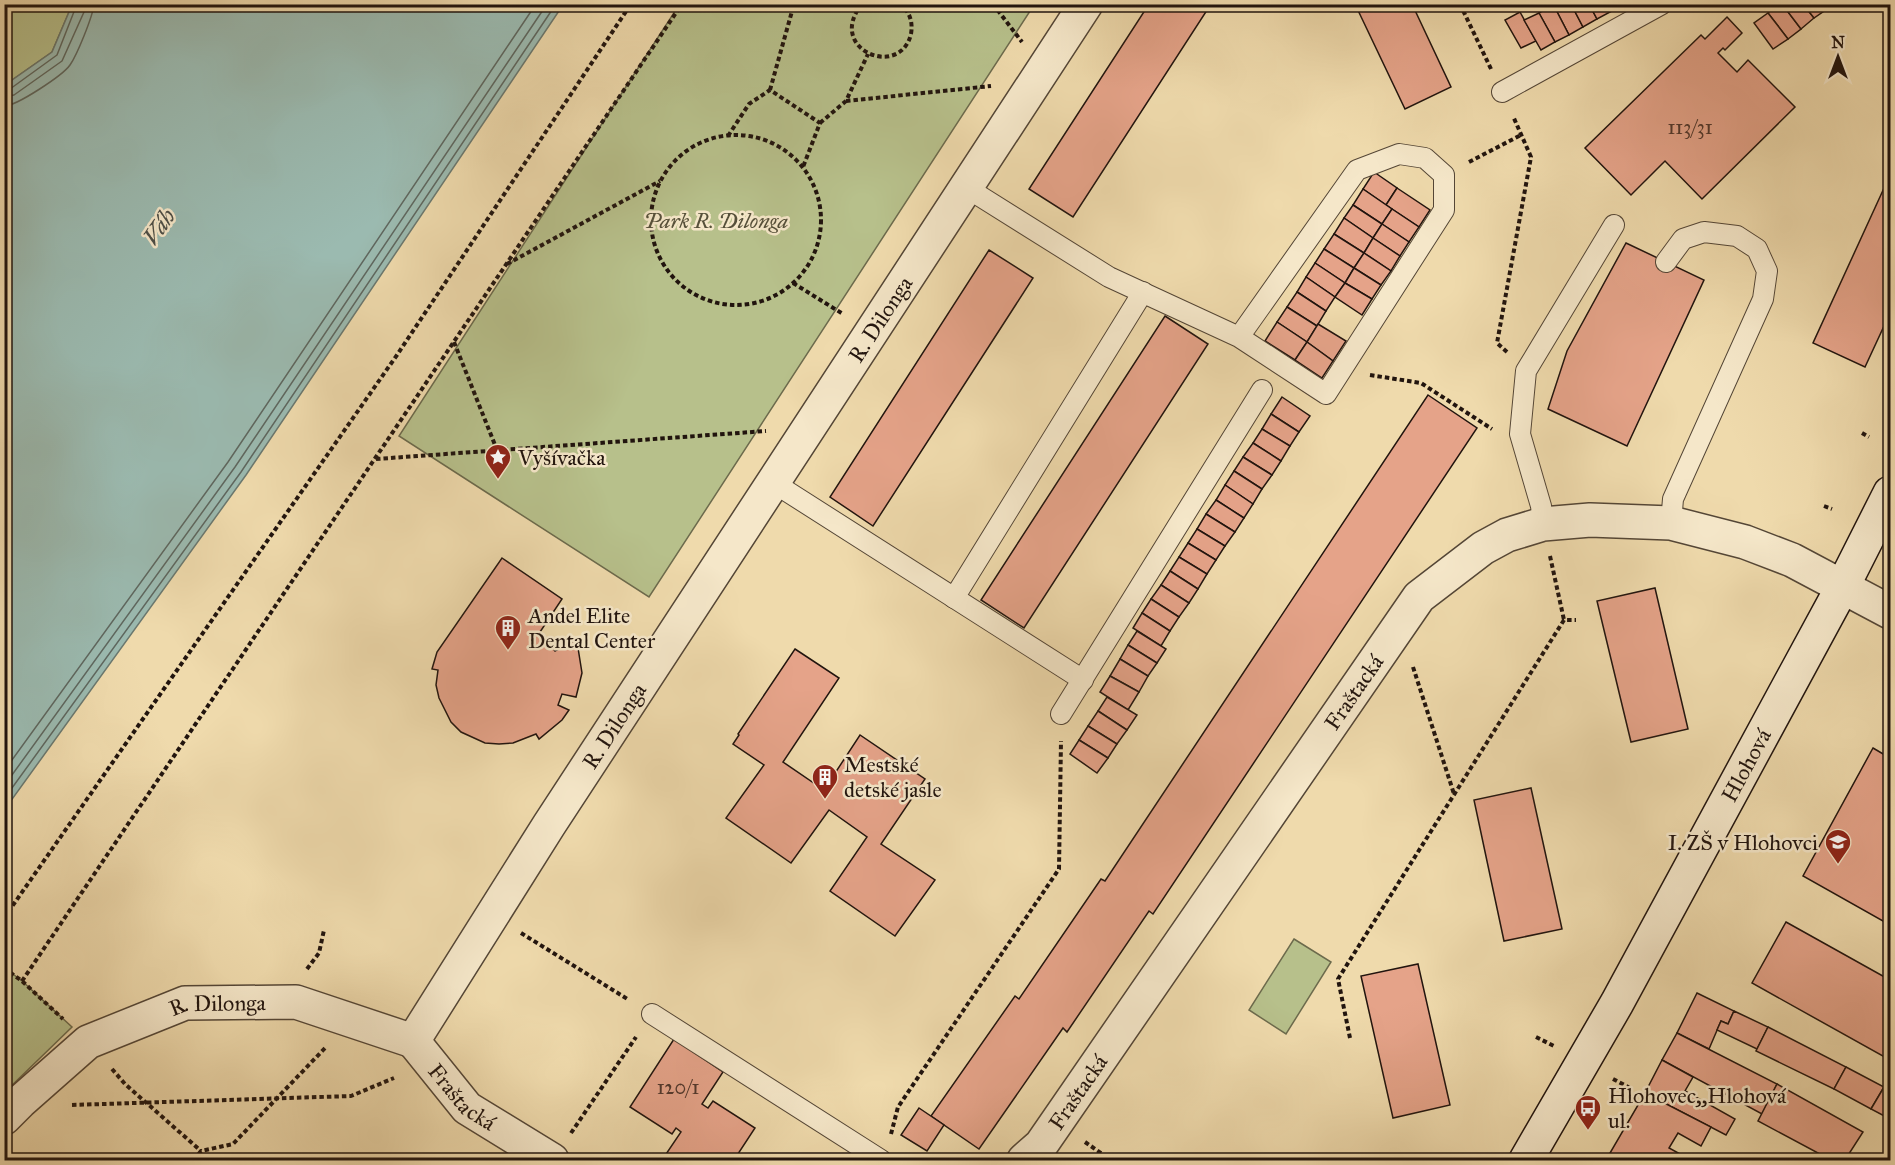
<svg xmlns="http://www.w3.org/2000/svg" width="1895" height="1165" viewBox="0 0 1895 1165" font-family="'IM FELL Great Primer',serif">
  <rect width="100%" height="100%" fill="#efdaac"/>
  <filter id="stains"><feTurbulence type="fractalNoise" baseFrequency=".00333" numOctaves="4"/><feColorMatrix values="0 0 0 0 .2 0 0 0 0 .09 0 0 0 0 .02 0 0 0 .5 -.17"/></filter>
  <radialGradient id="worn" r=".72"><stop offset=".6" stop-color="#630" stop-opacity="0"/><stop offset="1" stop-color="#630" stop-opacity=".3"/></radialGradient>
  <g fill="#b7c08b" stroke="#6c6a4c" stroke-width="1.5">
    <path d="M5,5H72L52,52L5,85Z"/>
    <path d="M679,5H1034L649,597L399,436Z"/>
    <path d="M1294,939L1331,962L1286,1034L1249,1010Z"/>
    <path d="M5,968L22,981L72,1027L5,1092Z"/>
  </g>
  <path fill="#9bbab0" stroke="#6a786f" stroke-width="1.5" d="M72,5H563L246,475L5,809V85L52,52Z"/>
  <g fill="none" stroke-linecap="round" stroke-linejoin="round">
    <g stroke="#5e675f" stroke-width="1.5">
      <path d="M4,90L10,89L57,55L77,4"/>
      <path d="M4,97L14,95L62,61L84,12L85,4"/>
      <path d="M4,106C17,106 63,75 70,65C77,55 93,16 94,4"/>
      <path d="M4,771L228,462L536,4"/>
      <path d="M4,786L235,467L547,4"/>
      <path d="M4,799L241,472L556,4"/>
    </g>
  </g>
  <g fill="#e5a389" stroke="#21140e" stroke-width="1.5">
    <path d="M1149,4H1211L1073,217L1029,189Z"/>
    <path d="M1355,4H1412L1451,87L1405,109Z"/>
    <path d="M1553,4H1571L1583,27L1569,35Z"/>
    <path d="M1553,4L1569,35L1555,42L1539,13Z"/>
    <path d="M1571,4H1589L1597,19L1583,27Z"/>
    <path d="M1589,4H1608L1612,11L1597,19Z"/>
    <path d="M1777,4H1782L1801,29L1788,39L1768,13Z"/>
    <path d="M1782,4H1803L1814,18L1801,29Z"/>
    <path d="M1803,4H1823L1827,9L1814,18Z"/>
    <path d="M1520,12L1536,41L1521,48L1505,20Z"/>
    <path d="M1539,13L1555,42L1541,50L1524,20Z"/>
    <path d="M1768,13L1788,39L1773,49L1754,23Z"/>
    <path d="M1727,17L1742,33L1725,50L1723,48L1718,53L1737,72L1748,60L1795,107L1702,199L1665,161L1631,195L1585,148L1701,35L1705,39Z"/>
    <path d="M1374,172L1397,188L1386,205L1363,189Z"/>
    <path d="M1890,175V313L1865,367L1813,343Z"/>
    <path d="M1397,188L1430,210L1419,227L1386,205Z"/>
    <path d="M1363,189L1392,209L1382,224L1353,205Z"/>
    <path d="M1353,205L1382,224L1373,238L1344,218Z"/>
    <path d="M1392,209L1419,227L1409,242L1382,224Z"/>
    <path d="M1344,218L1373,238L1364,253L1334,234Z"/>
    <path d="M1382,224L1409,242L1400,256L1373,238Z"/>
    <path d="M1334,234L1364,253L1354,268L1324,249Z"/>
    <path d="M1373,238L1400,256L1391,271L1364,253Z"/>
    <path d="M1626,243L1704,280L1627,446L1548,409L1567,351Z"/>
    <path d="M1324,249L1354,268L1345,283L1315,263Z"/>
    <path d="M989,250L1033,278L873,526L830,497Z"/>
    <path d="M1364,253L1391,271L1381,285L1354,268Z"/>
    <path d="M1315,263L1345,283L1335,297L1306,277Z"/>
    <path d="M1354,268L1381,285L1372,299L1345,283Z"/>
    <path d="M1306,277L1335,297L1326,311L1297,292Z"/>
    <path d="M1345,283L1372,299L1362,315L1335,297Z"/>
    <path d="M1297,292L1326,311L1317,326L1287,307Z"/>
    <path d="M1287,307L1317,326L1307,342L1277,322Z"/>
    <path d="M1165,316L1208,344L1024,628L981,600Z"/>
    <path d="M1277,322L1307,342L1295,360L1265,341Z"/>
    <path d="M1318,324L1346,341L1333,361L1307,342Z"/>
    <path d="M1307,342L1333,361L1322,378L1295,360Z"/>
    <path d="M1428,395L1477,428L1153,914L1149,911L1067,1032L1063,1028L979,1149L931,1116L1015,996L1019,999L1101,879L1105,881Z"/>
    <path d="M1282,397L1310,416L1299,432L1271,414Z"/>
    <path d="M1271,414L1299,432L1290,446L1262,429Z"/>
    <path d="M1262,429L1290,446L1281,461L1253,443Z"/>
    <path d="M1253,443L1281,461L1272,475L1243,457Z"/>
    <path d="M1243,457L1272,475L1262,489L1234,471Z"/>
    <path d="M1234,471L1262,489L1253,504L1225,485Z"/>
    <path d="M1225,485L1253,504L1244,518L1216,500Z"/>
    <path d="M1216,500L1244,518L1235,532L1206,514Z"/>
    <path d="M1206,514L1235,532L1225,546L1197,529Z"/>
    <path d="M1197,529L1225,546L1216,560L1188,543Z"/>
    <path d="M1188,543L1216,560L1207,574L1179,557Z"/>
    <path d="M1179,557L1207,574L1198,589L1170,571Z"/>
    <path d="M502,558L562,599L540,632L555,651L574,641L578,648L582,673L576,697L562,694L558,705L569,710L562,720L539,739L536,734L513,743L499,744L485,743L461,732L451,722L439,698L436,685L438,670L432,669L437,652Z"/>
    <path d="M1170,571L1198,589L1189,603L1161,585Z"/>
    <path d="M1161,585L1189,603L1179,617L1151,599Z"/>
    <path d="M1655,588L1688,729L1631,742L1597,601Z"/>
    <path d="M1151,599L1179,617L1170,631L1142,613Z"/>
    <path d="M1142,613L1170,631L1161,646L1133,628Z"/>
    <path d="M1137,631L1166,649L1157,663L1128,645Z"/>
    <path d="M1128,645L1157,663L1148,676L1120,659Z"/>
    <path d="M795,649L839,678L783,762L824,790L860,735L925,779L881,844L935,880L895,936L830,891L867,837L829,810L791,863L726,818L764,765L733,744L739,735L738,734Z"/>
    <path d="M1120,659L1148,676L1139,692L1110,676Z"/>
    <path d="M1110,676L1139,692L1128,710L1100,692Z"/>
    <path d="M1107,697L1137,715L1127,730L1098,711Z"/>
    <path d="M1098,711L1127,730L1117,744L1088,726Z"/>
    <path d="M1088,726L1117,744L1108,758L1079,740Z"/>
    <path d="M1079,740L1108,758L1097,773L1070,754Z"/>
    <path d="M1873,748L1890,758V925L1803,876Z"/>
    <path d="M1531,788L1562,929L1504,941L1474,800Z"/>
    <path d="M1786,922L1890,980V1060L1752,983Z"/>
    <path d="M1418,964L1450,1105L1393,1118L1361,976Z"/>
    <path d="M1697,993L1734,1011L1728,1024L1721,1021L1709,1049L1677,1033Z"/>
    <path d="M1734,1011L1768,1027L1757,1049L1717,1030L1721,1021L1728,1024Z"/>
    <path d="M1768,1027L1846,1067L1834,1089L1756,1051Z"/>
    <path d="M1677,1033L1777,1084L1762,1114L1662,1060Z"/>
    <path d="M674,1039L723,1072L702,1104L708,1108L713,1101L755,1128L734,1160H662L681,1132L676,1128L672,1134L630,1107Z"/>
    <path d="M1662,1060L1693,1077L1685,1091L1735,1119L1726,1135L1645,1093Z"/>
    <path d="M1846,1067L1884,1087L1871,1109L1834,1089Z"/>
    <path d="M1777,1084L1863,1132L1845,1160H1831L1758,1121Z"/>
    <path d="M1884,1087L1890,1090V1119L1871,1109Z"/>
    <path d="M1645,1093L1711,1127L1701,1146L1678,1133L1669,1148L1691,1160H1622L1610,1153Z"/>
    <path d="M919,1108L944,1125L927,1151L901,1135Z"/>
  </g>
  <g fill="none" stroke-linecap="round" stroke-linejoin="round">
    <g stroke="#544636" stroke-width="22">
      <g id="service">
        <path d="M1502,92L1662,4"/>
        <path d="M967,188L1109,277L1239,337L1357,170L1399,154L1425,158L1444,175V210L1326,394L1239,337"/>
        <path d="M1666,262L1683,239L1704,232L1737,236L1757,249L1767,271L1763,299L1673,499L1671,523"/>
        <path d="M774,483L1083,680"/>
        <path d="M1543,524L1541,506L1520,434L1526,371L1614,225"/>
        <path d="M954,598L1143,292"/>
        <path d="M1061,714L1262,390"/>
        <path d="M652,1014L881,1160"/>
      </g>
    </g>
    <g stroke="#544636" stroke-width="36">
      <g id="minor">
        <path id="s1" d="M413,1041L467,1108L552,1160"/>
        <path id="s2" d="M4,1118L20,1102L88,1042L185,1003L296,1002L413,1041L549,825L1086,4"/>
        <path id="s3" d="M1024,1160L1041,1145L1419,597L1483,548L1507,535L1543,524L1590,520L1671,523L1745,542L1792,560L1890,612"/>
      </g>
    </g>
    <g stroke="#21140e" stroke-width="36">
      <g id="secondary">
        <path id="s4" d="M1526,1160L1617,1003L1843,586L1890,493"/>
      </g>
    </g>
    <g stroke="#21140e" stroke-width="4" stroke-dasharray="4.5 3" stroke-linecap="butt">
      <path d="M862,4C825,49 900,80 911,34C913,22 910,13 901,4"/>
      <path d="M993,4L1022,42"/>
      <path d="M1460,4L1491,69"/>
      <path d="M770,90L794,4"/>
      <path d="M846,101L991,86"/>
      <path d="M820,123L846,101L868,54"/>
      <circle cx="736" cy="220" r="85"/>
      <path d="M728,136L749,104L770,90L820,123L803,167"/>
      <path d="M1469,162L1521,135"/>
      <path d="M507,264L660,181"/>
      <path d="M793,283L843,314"/>
      <path d="M454,342L497,450"/>
      <path d="M1507,352L1497,343L1531,157L1513,116"/>
      <path d="M1370,375L1421,383L1492,429"/>
      <path d="M1862,433L1869,437"/>
      <path d="M376,459L766,431"/>
      <path d="M1824,506L1832,509"/>
      <path d="M1550,556L1564,620"/>
      <path d="M1413,667L1454,794"/>
      <path d="M4,918L397,355L631,4"/>
      <path d="M521,933L629,1000"/>
      <path d="M4,968L22,981L63,1019"/>
      <path d="M307,969L319,953L324,930"/>
      <path d="M22,981L682,4"/>
      <path d="M1536,1037L1554,1046"/>
      <path d="M1350,1038L1338,979L1564,620H1576"/>
      <path d="M112,1069L125,1084L201,1151"/>
      <path d="M1613,1079L1630,1088"/>
      <path d="M72,1105L351,1096L394,1078"/>
      <path d="M571,1133L636,1037"/>
      <path d="M891,1134L898,1107L1059,869L1061,741"/>
      <path d="M1085,1142L1111,1160"/>
      <path d="M4,1159L6,1160"/>
      <path d="M194,1160L201,1151L233,1144L326,1047"/>
    </g>
    <use href="#service" stroke="#f5e7c9" stroke-width="20"/>
    <use href="#minor" stroke="#f5e7c9" stroke-width="33"/>
    <use href="#secondary" stroke="#f5e7c9" stroke-width="33"/>
  </g>
  <defs>
    <g id="sight-pin" transform="scale(1.35)"><path d="M0 17L-7.5 6A9.5 9.5 0 1 1 7.5 6Z" fill="#8f2418" stroke="#f5e7c9"/><path d="M0-6L1.8-2.2L6-1.7L2.9 1.2L3.7 5.4L0 3.3L-3.7 5.4L-2.9 1.2L-6-1.7L-1.8-2.2Z" fill="#fff"/></g>
    <g id="building-pin" transform="scale(1.35)"><path d="M0 17L-7.5 6A9.5 9.5 0 1 1 7.5 6Z" fill="#8f2418" stroke="#f5e7c9"/><path d="M-4-6H4V6H1V3H-1V6H-4ZM-2.5-4.3h1.7v1.8h-1.7ZM.8-4.3h1.7v1.8H.8ZM-2.5-1h1.7V.8h-1.7ZM.8-1h1.7V.8H.8Z" fill="#fff"/></g>
    <g id="school-pin" transform="scale(1.35)"><path d="M0 17L-7.5 6A9.5 9.5 0 1 1 7.5 6Z" fill="#8f2418" stroke="#f5e7c9"/><path d="M0-5L7-2L0 1L-7-2ZM-4 1L0 2.5L4 1V4Q0 6-4 4Z" fill="#fff"/></g>
    <g id="bus-pin" transform="scale(1.35)"><path d="M0 17L-7.5 6A9.5 9.5 0 1 1 7.5 6Z" fill="#8f2418" stroke="#f5e7c9"/><path d="M-5-6H5V4H4V6H2V4H-2V6H-4V4H-5ZM-3.5-4V0h7V-4ZM-3.5 1.2v1.5H-2V1.2ZM2 1.2v1.5H3.5V1.2Z" fill="#fff"/></g>
  </defs>
  <g fill-rule="evenodd">
    <use href="#sight-pin" x="498" y="457"/>
    <use href="#building-pin" x="508" y="628"/>
    <use href="#building-pin" x="825" y="777"/>
    <use href="#school-pin" x="1838" y="842"/>
    <use href="#bus-pin" x="1588" y="1108"/>
  </g>
  <g text-anchor="middle" dominant-baseline="central" stroke-width="5" stroke-linejoin="round" paint-order="stroke">
    <g font-size="20" fill="#52382d">
      <text x="1690" y="127">113/31</text>
      <text x="678" y="1087">120/1</text>
    </g>
    <g font-size="22" font-style="italic" fill="#56503a" stroke="#f5e7c9">
      <text x="716" y="220">Park R. Dilonga</text>
    </g>
    <g font-size="22" fill="#21140e" stroke="#f5e7c9">
      <text stroke="none"><textPath href="#s2" startOffset="1312">R. Dilonga</textPath></text>
      <text stroke="none"><textPath href="#s3" startOffset="573">Fraštacká</textPath></text>
      <text stroke="none"><textPath href="#s2" startOffset="826">R. Dilonga</textPath></text>
      <text stroke="none"><textPath href="#s4" startOffset="452">Hlohová</textPath></text>
      <text stroke="none"><textPath href="#s2" startOffset="250">R. Dilonga</textPath></text>
      <text stroke="none"><textPath href="#s3" startOffset="87">Fraštacká</textPath></text>
      <text stroke="none"><textPath href="#s1" startOffset="75">Fraštacká</textPath></text>
    </g>
    <g font-size="22" fill="#21140e" stroke="#f5e7c9" text-anchor="start">
      <text x="518" y="457">Vyšívačka</text>
      <text x="528" y="615">Andel Elite<tspan x="528" dy="25">Dental Center</tspan></text>
      <text x="844" y="764">Mestské<tspan x="844" dy="25">detské jasle</tspan></text>
      <text x="1818" y="842" text-anchor="end">I. ZŠ v Hlohovci</text>
      <text x="1608" y="1095">Hlohovec,,Hlohová<tspan x="1608" dy="25">ul.</tspan></text>
    </g>
    <g font-size="24" font-style="italic" fill="#4c4e47" stroke="#f5e7c9">
      <text transform="translate(159 227) rotate(-55)">Váh</text>
    </g>
  </g>
  <rect width="1895" height="1165" fill="none" stroke="#efdaac" stroke-width="24"/>
  <rect x="6" y="6" width="1883" height="1153" fill="none" stroke="#21140e" stroke-width="3"/>
  <rect x="12" y="12" width="1871" height="1141" fill="none" stroke="#21140e" stroke-width="1.5"/>
  <g transform="translate(1838 57)" stroke="#f5e7c9" stroke-width="4.5" paint-order="stroke">
  <path d="M0-4.5L10 22L0 15L-10 22Z" fill="#21140e"/>
  <text y="-9" font-size="16" font-weight="bold" text-anchor="middle" fill="#21140e">N</text>
  </g>
  <rect width="100%" height="100%" filter="url(#stains)"/>
  <rect width="100%" height="100%" fill="url(#worn)"/>
</svg>
